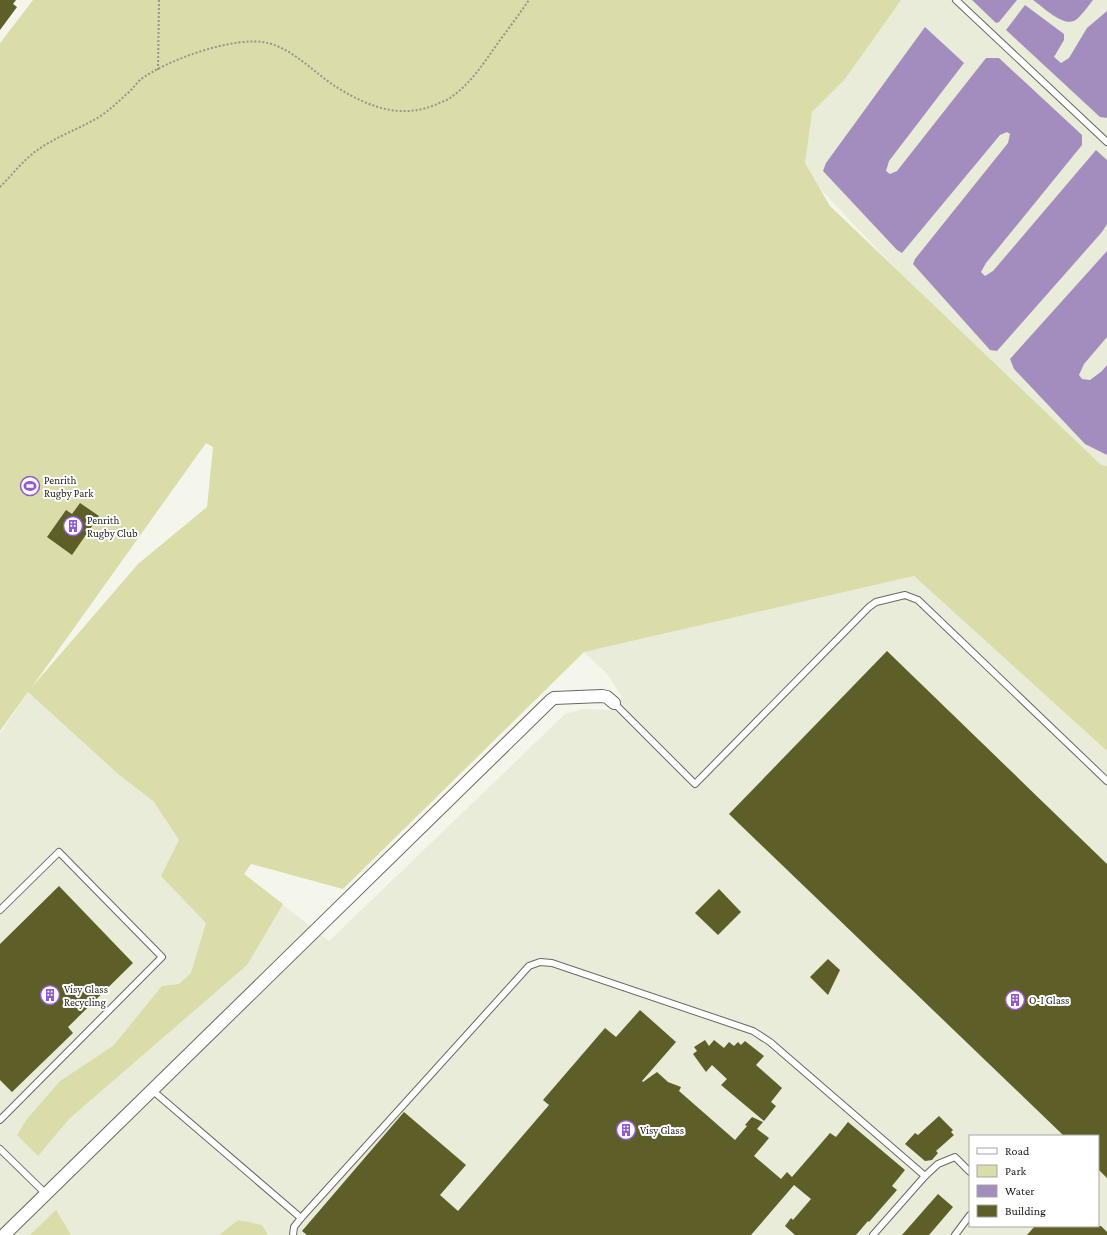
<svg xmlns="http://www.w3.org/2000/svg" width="1107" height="1235" viewBox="0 0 1107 1235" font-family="'Crimson Pro',serif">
  <rect width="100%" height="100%" fill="#f5f6eb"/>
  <g fill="#eaecda" fill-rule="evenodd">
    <path d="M642,0H1107V478H1093Z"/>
    <path d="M914,576L1107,751V1235H0V734L28,692L118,774L329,941L565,714L582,709L610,710L622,697L607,674L584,652ZM970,1136H1098V1226H970Z"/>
  </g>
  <g fill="#dadca9" fill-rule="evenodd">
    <path d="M33,0H901L845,79L812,112L805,163L830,206L1101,465L1107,466V751L914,576L584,652L343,889L251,864L244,874L283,904L247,965L69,1119L38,1156L17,1135L27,1119L60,1081L113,1046L162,986L179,984L191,973L206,923L161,876L179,840L154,802L118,774L28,692L0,731V43ZM206,443L213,447L207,507L138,564L32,687Z"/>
    <path d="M56,1210L71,1235H30Z"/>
    <path d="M238,1220L262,1225L268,1235H219Z"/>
  </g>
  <g fill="#a28dbe">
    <path d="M972,0H1017L999,22L996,23Z"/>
    <path d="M1033,0H1093C1089,5 1080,18 1074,21C1062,26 1043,7 1033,0Z"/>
    <path d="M1025,5L1064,34V40L1054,57L1061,63L1069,58L1087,28L1107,11V117L1106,118L1100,117L1006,30Z"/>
    <path d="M925,27L964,63L889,161L886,171L890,174L897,171L986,58H999L1082,135V145L986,263L981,272L985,276L993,271L1096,150L1107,160V224L1102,232L997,351L990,350L913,264L915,259L1008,143L1010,134L1007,132L1000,135L902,253L897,250L823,171L826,163Z"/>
    <path d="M1107,251V337L1084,364L1079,375L1082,379L1090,380L1102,371L1107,365V455L1085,444L1014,369L1010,359Z"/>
  </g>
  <g fill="#5d5e28">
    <path d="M0,0H16L13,4L17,7L0,30Z"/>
    <path d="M80,503L99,516L72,555L47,537L66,510L72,514Z"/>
    <path d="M887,651L1107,864V1178L1098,1169V1136H1064L729,814Z"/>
    <path d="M59,886L133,963L68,1027L73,1033L12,1092L0,1080V944Z"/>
    <path d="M719,889L741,912L718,935L695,913Z"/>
    <path d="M828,959L840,970L828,995L810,977Z"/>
    <path d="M640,1010L676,1042L642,1081L643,1082L657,1072L668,1082L681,1087L679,1091L735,1140L747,1126L745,1125L752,1117L763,1122L757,1129L769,1138L754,1156L781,1179L787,1172L792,1177L830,1133L836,1137L848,1122L905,1170L892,1186L897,1190L869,1222L868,1221L856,1235H795L785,1226L791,1218L793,1220L811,1199L794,1185L751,1235H307L302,1231L404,1112L466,1165L440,1195L458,1211L549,1105L543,1100L605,1028L616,1037Z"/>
    <path d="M705,1040L709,1046L714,1040L724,1048L729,1042L734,1046L738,1042L741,1045L745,1041L764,1056L756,1065L782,1088L771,1102L776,1106L764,1121L721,1085L727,1079L712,1065L706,1072L693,1054L697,1051L694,1047Z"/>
    <path d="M939,1116L953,1130L951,1132L954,1135L936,1151L938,1153L932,1160L925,1161L905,1144L915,1133L918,1135Z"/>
    <path d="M938,1194L953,1207L929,1235H902Z"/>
    <path d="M1035,1226H1101L1107,1232V1235H1027Z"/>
  </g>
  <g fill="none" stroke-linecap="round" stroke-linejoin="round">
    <g stroke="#696961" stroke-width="8">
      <g id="service">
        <path d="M956,0L1107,142"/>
        <path d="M614,703L695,784L869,607L876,602L905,595L918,600L1107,781"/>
        <path d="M0,910L59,852L162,957L0,1120"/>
        <path d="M152,1090L301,1218"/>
        <path d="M0,1149L46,1194"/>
        <path d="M293,1235L294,1227L301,1218L529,966L540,962L552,963L753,1031L770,1042L925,1176"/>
        <path d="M873,1235L925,1176L938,1164L955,1157L970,1172"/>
        <path d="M955,1235L970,1215"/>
      </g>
    </g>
    <g stroke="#696961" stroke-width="14">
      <path id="minor" d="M4,1235L551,700L554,698L602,696L607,697L614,703"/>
    </g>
    <g stroke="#95968e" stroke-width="2" stroke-dasharray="2 2" stroke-linecap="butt">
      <path d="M158,70L159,0"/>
      <path d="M0,187C12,175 25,158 39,149C59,135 82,128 102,115C112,108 120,100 129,92C133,88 136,84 140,80C166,60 236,35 268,43C295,50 315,74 338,88C369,107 400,119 435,105C440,102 446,101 450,98C469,85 482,66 495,47C506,32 518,16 529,0"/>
    </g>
    <use href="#service" stroke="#fff" stroke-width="6"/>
    <use href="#minor" stroke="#fff" stroke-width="12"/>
  </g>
  <defs>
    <g id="stadium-ring" transform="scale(1)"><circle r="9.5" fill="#fff" stroke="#9359d1" stroke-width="1.5"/><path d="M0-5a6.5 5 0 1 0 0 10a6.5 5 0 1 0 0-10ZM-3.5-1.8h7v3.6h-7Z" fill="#9359d1"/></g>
    <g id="building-ring" transform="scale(1)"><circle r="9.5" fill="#fff" stroke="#9359d1" stroke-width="1.5"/><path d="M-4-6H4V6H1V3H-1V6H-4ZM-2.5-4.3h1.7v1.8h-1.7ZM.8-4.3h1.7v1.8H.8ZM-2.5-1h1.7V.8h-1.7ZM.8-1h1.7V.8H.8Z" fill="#9359d1"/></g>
  </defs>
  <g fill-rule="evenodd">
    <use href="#stadium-ring" x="30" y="486"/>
    <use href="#building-ring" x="73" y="526"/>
    <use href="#building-ring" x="50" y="995"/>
    <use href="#building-ring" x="1015" y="1000"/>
    <use href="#building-ring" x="626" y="1130"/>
  </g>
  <g text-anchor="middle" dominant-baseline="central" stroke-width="4" stroke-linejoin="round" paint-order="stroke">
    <g font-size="11" fill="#1d1d1a" stroke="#fff" text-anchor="start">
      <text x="44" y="480">Penrith<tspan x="44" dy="13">Rugby Park</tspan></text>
      <text x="87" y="520">Penrith<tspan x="87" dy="13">Rugby Club</tspan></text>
      <text x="64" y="989">Visy Glass<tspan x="64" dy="13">Recycling</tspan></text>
      <text x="1029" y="1000">O-I Glass</text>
      <text x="640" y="1130">Visy Glass</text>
    </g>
  </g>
  <rect x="969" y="1135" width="130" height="92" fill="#ffffff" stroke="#a5a5a3"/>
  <rect x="977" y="1148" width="20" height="6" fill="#ffffff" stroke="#a5a5a3"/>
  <text x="1005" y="1155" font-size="12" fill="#1d1d1a">Road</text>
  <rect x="977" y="1165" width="20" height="12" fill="#dadca9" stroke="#a5a5a3"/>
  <text x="1005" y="1175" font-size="12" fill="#1d1d1a">Park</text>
  <rect x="977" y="1185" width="20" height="12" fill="#a28dbe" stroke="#a5a5a3"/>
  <text x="1005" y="1195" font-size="12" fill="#1d1d1a">Water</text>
  <rect x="977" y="1205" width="20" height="12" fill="#5d5e28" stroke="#a5a5a3"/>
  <text x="1005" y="1215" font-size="12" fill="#1d1d1a">Building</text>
</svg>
